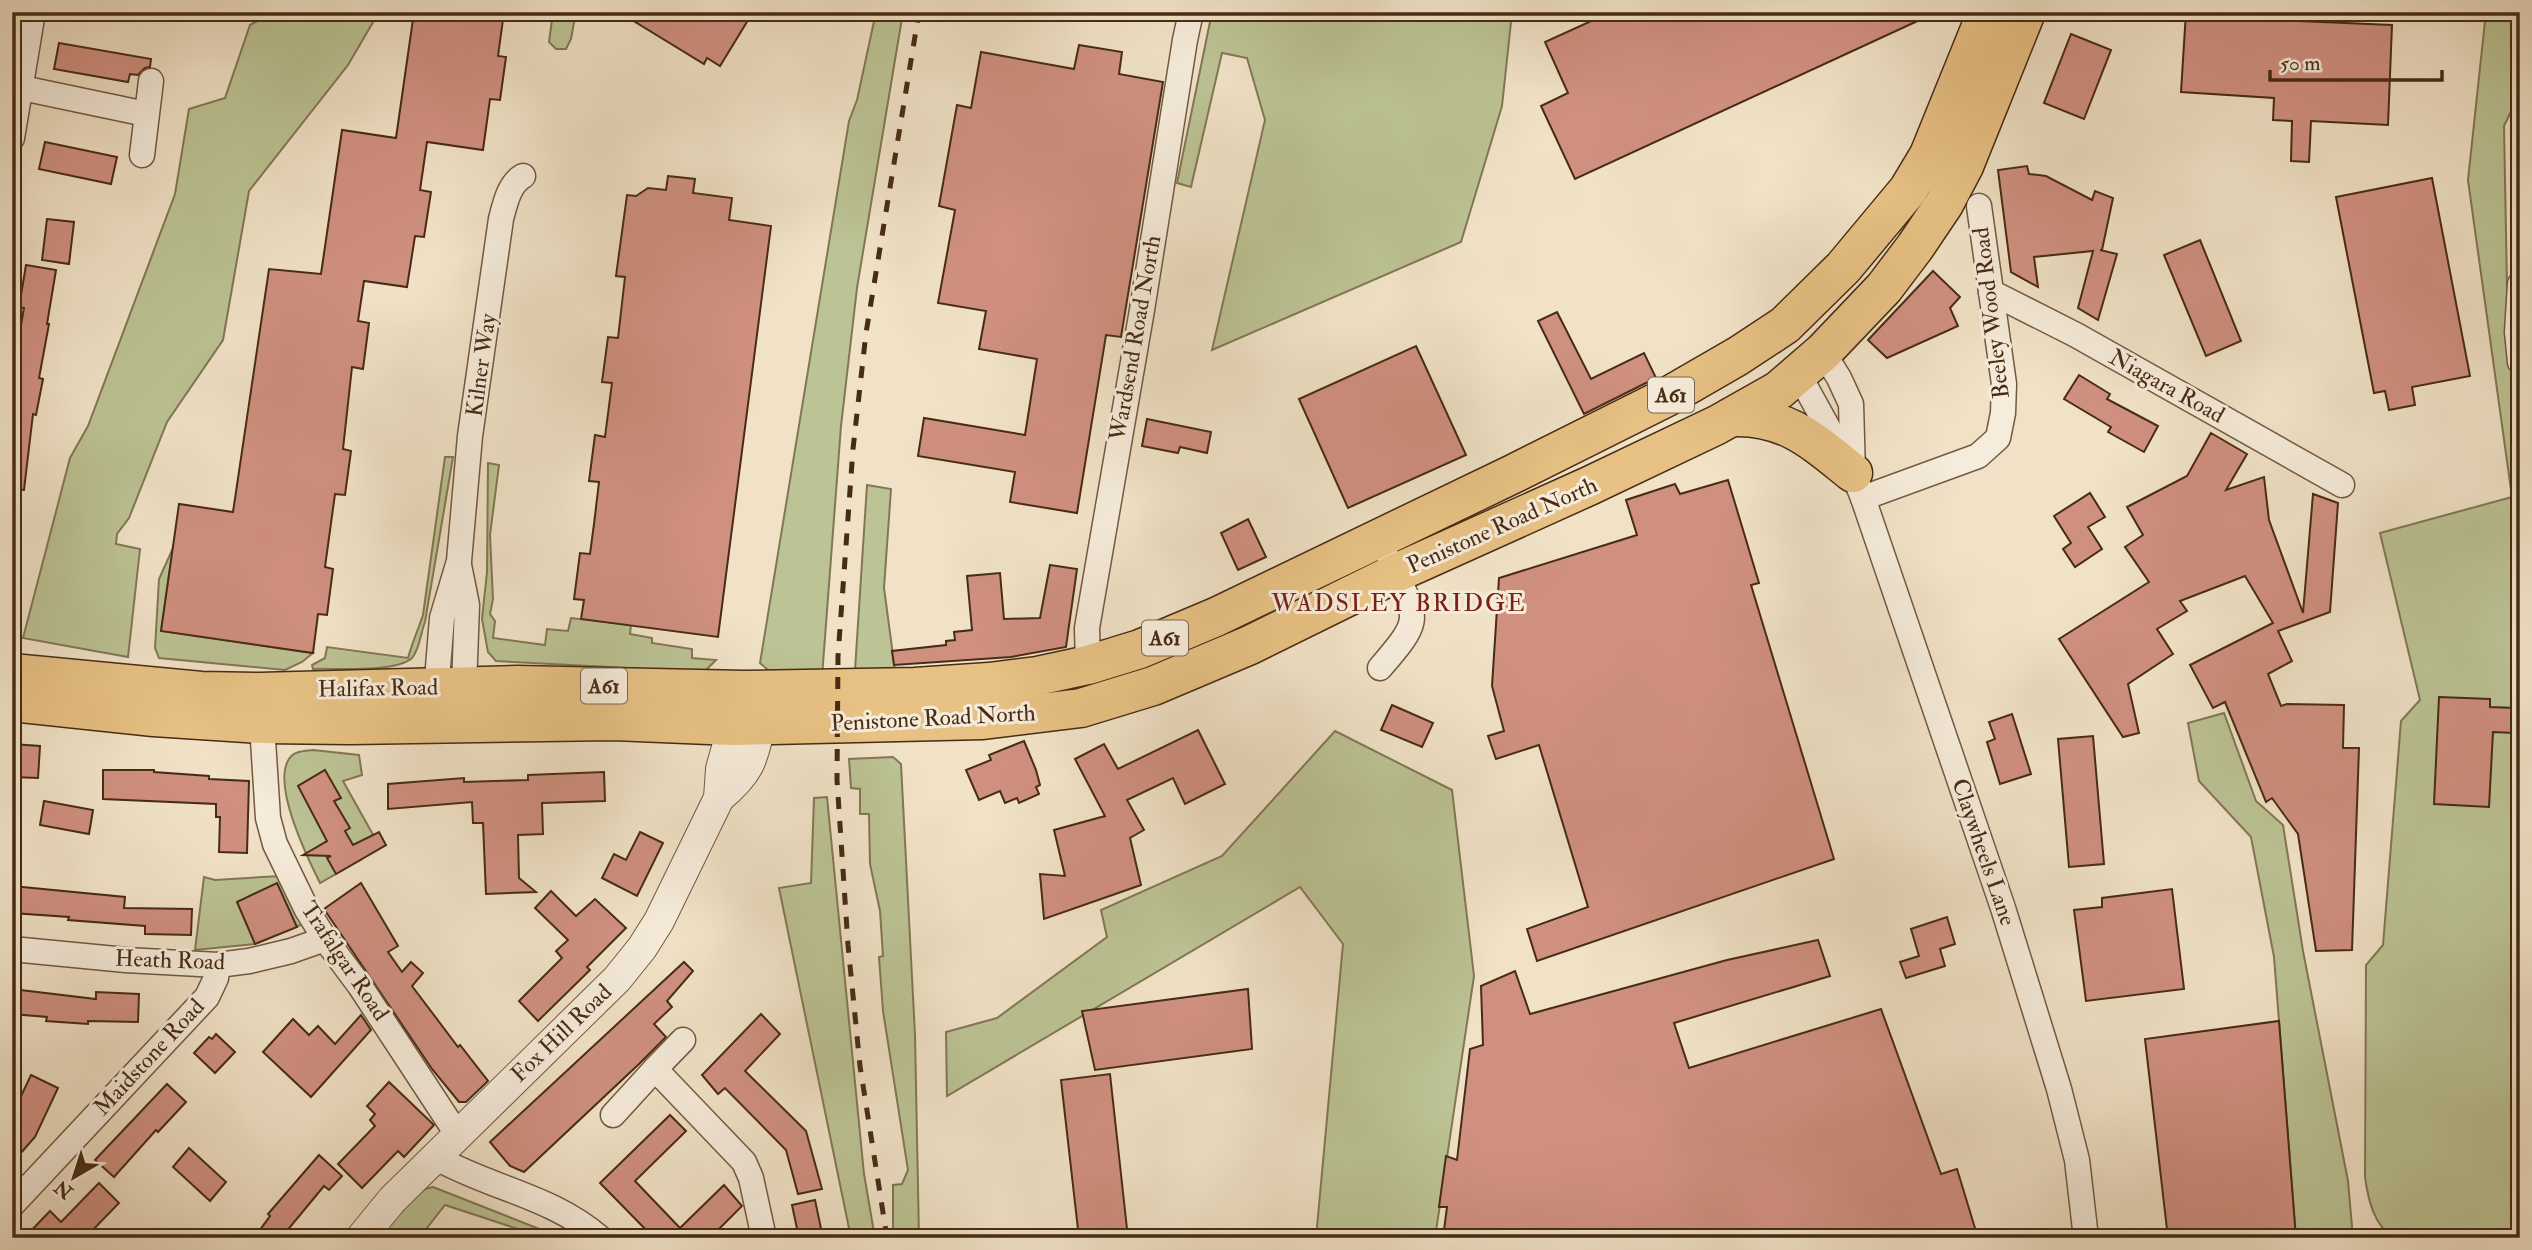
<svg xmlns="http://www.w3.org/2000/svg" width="2532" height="1250" viewBox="0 0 2532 1250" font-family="'IM FELL Double Pica',serif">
  <rect width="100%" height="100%" fill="#f1e2c7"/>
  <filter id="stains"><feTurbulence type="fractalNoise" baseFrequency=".00286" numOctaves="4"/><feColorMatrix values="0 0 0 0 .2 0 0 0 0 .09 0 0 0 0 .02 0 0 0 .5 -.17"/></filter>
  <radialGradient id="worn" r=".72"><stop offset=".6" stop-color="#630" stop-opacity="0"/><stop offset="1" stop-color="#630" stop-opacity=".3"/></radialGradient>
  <g fill="#bcc394" stroke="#827754" stroke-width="2">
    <path d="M274,12H379L348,65L249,191L223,340L167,422L129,518L117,534L116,544L140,549L128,657L23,638L70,458L88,426L175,194L189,109L225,98L250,25Z"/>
    <path d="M553,12H576L571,39L566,49H556L549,42Z"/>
    <path d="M876,12H903L857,288L841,426L822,677H776L760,663L849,121L857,100Z"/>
    <path d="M1212,12H1522L1511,22L1502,106L1461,242L1212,350L1265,120L1247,58L1222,53L1191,187L1177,183Z"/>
    <path d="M2486,12H2520V93L2504,126L2507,286L2520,434V446L2511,486L2520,489V1238H2395C2374,1227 2368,1199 2365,1177L2366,965L2383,945L2401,721L2420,700L2380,533L2512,497L2468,180Z"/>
    <path d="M445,457H453L425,622C421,632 419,651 412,658C395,673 336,668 313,669L312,665L325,658L327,647L408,658C412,643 418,630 423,615Z"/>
    <path d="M488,463L499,465L490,535L493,599L490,614L495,621L493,638L545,645L547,629L568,631L571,618L631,625L630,634L652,638V643L692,649V658L716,660L704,672L496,661L488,652L482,619L487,572Z"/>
    <path d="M867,485L891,489L884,588L895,670H855Z"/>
    <path d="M173,548L161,631L313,653L302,662L285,670L159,658L155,648L159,579Z"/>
    <path d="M2224,713L2256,801L2283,825L2303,951L2348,1181L2353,1238H2296L2274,957L2251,837L2199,781L2188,723Z"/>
    <path d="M1335,731L1452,790L1474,976L1435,1238H1316L1343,944L1300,887L947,1096L946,1032L997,1018L1107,937L1101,910L1222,856Z"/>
    <path d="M313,750L359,755L362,775L343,781L376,840L362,859L320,883C308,859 272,785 289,759C294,751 304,751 313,750Z"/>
    <path d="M893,757L901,764L915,1035L919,1238H897L893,1227V1185L902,1184L908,1170L883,1011L879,957L883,956L880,911L870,864L869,814H860V789L851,788L849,759Z"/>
    <path d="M827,797L864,1174L875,1238H851L779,888L811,883L814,798Z"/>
    <path d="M280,876L303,924L255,944L195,950L204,877L215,880Z"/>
    <path d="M433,1187L562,1238H528L522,1235L521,1230L445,1205L419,1238H377C391,1221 410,1190 433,1187Z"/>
  </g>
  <g fill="#d09080" stroke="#472b14" stroke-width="2">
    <path d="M414,12H504L498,56L506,57L500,100L490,99L483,150L427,142L420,190L431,192L424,237L415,236L407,287L364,281L358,321L369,323L363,369L352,367L343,449L351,451L345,495L335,494L325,567L333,569L327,615L318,614L313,653L161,631L179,504L233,512L269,269L321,274L342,130L396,138Z"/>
    <path d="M619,12H753L720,66L707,58L704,64Z"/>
    <path d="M1611,12H1937L1575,179L1541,106L1568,93L1545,42Z"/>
    <path d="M2186,12H2259L2260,16L2250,19L2392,25L2388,125L2311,121L2309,162L2291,161L2292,121L2273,120L2274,98L2181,92Z"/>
    <path d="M2071,34L2111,50L2084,119L2044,103Z"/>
    <path d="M59,43L151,59L150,67L145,68L138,75L130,74L128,82L54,69Z"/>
    <path d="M1079,45L1122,52L1119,74L1163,82L1121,337L1106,335L1077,513L1010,502L1015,472L918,456L924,418L1025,435L1037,359L979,349L986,311L938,303L955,210L939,206L957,105L971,108L981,52L1074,69Z"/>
    <path d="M45,142L117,157L111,184L39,169Z"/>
    <path d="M2027,166L2029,174L2046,176L2092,200L2095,191L2113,198L2102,250H2100L2117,254L2098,320L2078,308L2093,251L2034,257L2038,287L2011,272L1998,170Z"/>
    <path d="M668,176L695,179L693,193L732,198L729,220L771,226L718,637L581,619L584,600L574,599L580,553L590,554L594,524L599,482L589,481L595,435L605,437L612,383L602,382L608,337L618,338L625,277L616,276L627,195L636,196L648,188L666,190Z"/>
    <path d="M2432,178L2470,376L2412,387L2415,405L2389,410L2385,391L2374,393L2336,197Z"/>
    <path d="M47,219L74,222L69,264L42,260Z"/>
    <path d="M2200,240L2241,341L2206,356L2164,255Z"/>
    <path d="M26,265L56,270L47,324H49L39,378L43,379L36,415L33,414L24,490L12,489V377L24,308L19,307Z"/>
    <path d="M1933,271L1960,297L1950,308L1958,326L1887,358L1868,340Z"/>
    <path d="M1557,312L1591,379L1644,353L1656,378L1584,414L1538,321Z"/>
    <path d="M1416,346L1466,455L1348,508L1299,399Z"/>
    <path d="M2079,375L2110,394L2107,399L2158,426L2144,452L2108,432L2111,427L2064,399Z"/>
    <path d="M1147,419L1211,432L1207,453L1180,447L1178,453L1142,446Z"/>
    <path d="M2211,433L2247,454L2226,490L2264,477L2269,520L2303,613L2313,494L2338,503L2330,612L2278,631L2292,661L2268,674L2281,706L2287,704L2344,705L2343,748H2359L2352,950L2316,951L2298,834L2272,798L2266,802L2225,702L2213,708L2190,665L2273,623L2245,576L2180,601L2187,611L2157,629L2173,654L2128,684L2139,733L2123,737L2059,639L2149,582L2125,547L2143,535L2127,507L2187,476Z"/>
    <path d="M1728,480L1759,583L1751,585L1834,859L1537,961L1527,929L1588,907L1539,745L1496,759L1488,736L1504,731L1492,686L1499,578L1637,535L1626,500L1675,484L1680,494Z"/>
    <path d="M2090,493L2105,517L2088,527L2102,549L2075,567L2063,549L2071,543L2054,516Z"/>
    <path d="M1248,519L1266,557L1238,570L1221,533Z"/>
    <path d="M1050,565L1077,569L1066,647L1011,657L894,665L892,651L946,645V641L955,640L954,632L972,630L967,576L1000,573L1004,619L1040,618Z"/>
    <path d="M2439,697L2490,699V707L2515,708L2514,733L2493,732L2489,807L2434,804Z"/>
    <path d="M1392,705L1433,723L1422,747L1381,730Z"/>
    <path d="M2012,714L2031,774L2000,784L1987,742L1995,739L1989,722Z"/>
    <path d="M1198,730L1225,784L1185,804L1173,778L1127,800L1144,830L1130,838L1141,885L1044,919L1040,874L1065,876L1054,830L1105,816L1075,759L1104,744L1118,769Z"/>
    <path d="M2093,736L2104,864L2069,867L2058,739Z"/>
    <path d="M1024,741L1036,770L1040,785L1036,787L1039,794L1019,803L1017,798L1005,803L1000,791L979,800L966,770L991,760L989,755Z"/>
    <path d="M12,744L40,746L38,778L12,777Z"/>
    <path d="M103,770H154V772L209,776V779L249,781L247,853L219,852L220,817H216V804L103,799Z"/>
    <path d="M325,770L341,798L334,801L350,828L345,831L353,845L379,832L386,845L336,874L327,858L331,856L303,855L327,841L298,786Z"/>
    <path d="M604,772L605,801L542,803L543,834L518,835L519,878L536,892L486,894L483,823H473L472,802L388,809V784L464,778V782L528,780V775Z"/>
    <path d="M44,801L93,810L89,834L40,825Z"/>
    <path d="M640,832L663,843L637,896L602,878L614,854L626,860Z"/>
    <path d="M277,883L297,927L255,944L237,902Z"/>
    <path d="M361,883L398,946L388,952L402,972L411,962L423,973L412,986L458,1047L460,1045L488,1081L466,1102H459L432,1069L324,909Z"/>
    <path d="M12,886L125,897L124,908L192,909L191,935L145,934V926L68,920L69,917L12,913Z"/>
    <path d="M2172,889L2184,989L2086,1001L2074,910L2102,907V898Z"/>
    <path d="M551,891L576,916L595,899L626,928L587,967L590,970L538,1021L519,1001L562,958L556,951L568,940L535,908Z"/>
    <path d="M1947,917L1955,944L1940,949L1945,966L1906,978L1900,962L1919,956L1911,929Z"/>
    <path d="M1818,940L1830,976L1674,1023L1689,1068L1881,1009L1941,1174L1957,1169L1978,1238H1443L1447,1207H1439L1446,1156L1457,1160L1470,1049L1483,1045L1481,986L1515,971L1530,1014L1727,960Z"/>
    <path d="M684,962L693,971L667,1001L672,1007L654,1024L666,1037L639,1064L524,1172L510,1166L490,1142Z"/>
    <path d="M12,989L96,999V992L139,994L138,1022L88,1021V1024L46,1021L47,1017L12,1014Z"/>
    <path d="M1248,989L1252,1049L1095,1070L1082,1011Z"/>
    <path d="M761,1014L780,1034L745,1071L806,1131L822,1189L798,1194L786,1150L725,1088L718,1094L702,1075Z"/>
    <path d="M361,1015L371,1030L311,1097L263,1052L293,1019L309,1035L318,1026L335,1044Z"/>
    <path d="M2279,1021L2296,1238H2168L2145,1039Z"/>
    <path d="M216,1034L235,1052L215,1073L194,1053L209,1037L212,1039Z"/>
    <path d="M1110,1074L1128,1238H1079L1061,1080Z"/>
    <path d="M31,1075L58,1088L35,1137L12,1163V1115Z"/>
    <path d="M389,1082L434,1125L404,1157L398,1151L362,1188L338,1164L375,1126L370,1120L375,1114L367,1106Z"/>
    <path d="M167,1084L186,1102L158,1132L156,1130L114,1177L95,1160Z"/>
    <path d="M670,1115L686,1131L635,1181L680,1228L724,1185L742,1206L710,1238H654L600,1183Z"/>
    <path d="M189,1148L226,1182L210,1201L173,1167Z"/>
    <path d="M319,1155L342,1176L329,1190L324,1186L281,1238H254L270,1216L268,1214Z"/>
    <path d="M99,1183L119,1203L85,1238H24L50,1211L61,1222Z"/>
    <path d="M815,1200L823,1238H799L792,1205Z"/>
  </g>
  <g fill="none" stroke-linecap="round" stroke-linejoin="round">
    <g stroke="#725941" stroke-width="27">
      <g id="minor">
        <path d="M22,88L146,114"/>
        <path d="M12,138L33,12"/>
        <path d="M142,155L151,81"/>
        <path d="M2520,284L2517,332L2520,362"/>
        <path d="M1991,292L2076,335L2342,485"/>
        <path d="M1823,352L1839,378L1851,404L1853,473"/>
        <path d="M1799,375L1853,473L1863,498L2003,908L2059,1089L2077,1160L2086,1238"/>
        <path d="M1863,498L1978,456L1998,438L2003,413L2004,384L1979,206"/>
        <path d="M459,565L467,605L464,687"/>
        <path d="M1088,665L1087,628L1142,310L1185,40L1191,12"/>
        <path d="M1380,668C1425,616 1417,620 1390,561"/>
        <path d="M439,686L438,667L442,618L459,561L470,436L501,219C505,204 509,184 523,176"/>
        <path d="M261,709L268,818L275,844L307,910L325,939L360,986L457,1134"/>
        <path d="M12,949L126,960L218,965L249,961L291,951L325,939"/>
        <path d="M655,1069L683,1040"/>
        <path d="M613,1115L655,1069L744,1162L751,1178L764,1238"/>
        <path d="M435,1157C489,1188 552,1196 600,1238"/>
        <path d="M12,1205L207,997L216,978L218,965"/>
      </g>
    </g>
    <g stroke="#725941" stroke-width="32">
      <g id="tertiary">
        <path d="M719,798C748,774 753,761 760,725"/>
        <path d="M361,1238L392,1200L617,979L642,948L659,921L719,798L721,769L733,726"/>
      </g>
    </g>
    <g stroke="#472b14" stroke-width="41">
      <g id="trunk">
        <path d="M1732,417C1786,415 1813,441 1853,473"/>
        <path d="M12,673L201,691L260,692L517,685L744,690L915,687L989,682L1037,676L1088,665L1140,649L1216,617L1513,474L1667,397L1738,356L1785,325L1843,268L1908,190L1929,155L1987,12"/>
        <path d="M12,702L154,717L262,724L350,725L614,721L733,726L983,720L1081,708L1153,686L1250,645L1396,573L1589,486L1717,425L1779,390L1823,352L1884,288L1915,247L1944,204L1964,166L2026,12"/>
      </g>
    </g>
    <use href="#minor" stroke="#f6ecdb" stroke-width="24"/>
    <use href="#tertiary" stroke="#f6ecdb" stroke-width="30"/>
    <use href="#trunk" stroke="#e8c184" stroke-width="38"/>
    <path stroke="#472b14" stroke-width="5" stroke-dasharray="12 12" stroke-linecap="butt" d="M887,1238L860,1066L848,945L837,780L838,656L853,449L866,333L919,12"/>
  </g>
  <g text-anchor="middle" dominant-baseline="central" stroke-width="6" stroke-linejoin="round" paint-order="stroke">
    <g fill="#f6ecdb" stroke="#7c6550" stroke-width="2">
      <rect x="1648" y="377.5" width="46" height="35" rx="5"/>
      <rect x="1142" y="620.5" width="46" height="35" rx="5"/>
      <rect x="581" y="668.5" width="46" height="35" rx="5"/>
    </g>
    <g font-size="21" font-weight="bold" fill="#472b14">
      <text x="1671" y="395">A61</text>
      <text x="1165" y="638">A61</text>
      <text x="604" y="686">A61</text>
    </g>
    <g font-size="23" fill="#472b14" stroke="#f6ecdb">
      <text transform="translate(1991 313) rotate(-97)">Beeley Wood Road</text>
      <text transform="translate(1135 338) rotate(-80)">Wardsend Road North</text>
      <text transform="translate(481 365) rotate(-82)">Kilner Way</text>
      <text transform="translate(2167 386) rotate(29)">Niagara Road</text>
      <text transform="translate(1502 525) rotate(-24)">Penistone Road North</text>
      <text transform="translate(378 688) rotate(-1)">Halifax Road</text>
      <text transform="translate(933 718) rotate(-3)">Penistone Road North</text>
      <text transform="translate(1984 852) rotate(71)">Claywheels Lane</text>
      <text transform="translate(170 960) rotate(2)">Heath Road</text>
      <text transform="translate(345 961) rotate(56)">Trafalgar Road</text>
      <text transform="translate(561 1033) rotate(-44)">Fox Hill Road</text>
      <text transform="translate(149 1057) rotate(-47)">Maidstone Road</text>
    </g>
    <g font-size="24" letter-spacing="2" fill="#7a1f14" stroke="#f6ecdb">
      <text x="1399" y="603">WADSLEY BRIDGE</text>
    </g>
  </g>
  <rect width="2532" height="1250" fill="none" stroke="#f1e2c7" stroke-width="42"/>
  <rect x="14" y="14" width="2504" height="1222" fill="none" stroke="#472b14" stroke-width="3.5"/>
  <rect x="21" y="21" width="2490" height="1208" fill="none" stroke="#472b14" stroke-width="2"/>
  <g transform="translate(74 1177) rotate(219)" stroke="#f6ecdb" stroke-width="5" paint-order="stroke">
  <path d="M0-5L12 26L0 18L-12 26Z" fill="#472b14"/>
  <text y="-10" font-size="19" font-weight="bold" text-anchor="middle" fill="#472b14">N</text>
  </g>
  <path d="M2270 70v10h172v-10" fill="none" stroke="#472b14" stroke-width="3.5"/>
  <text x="2280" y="70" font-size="21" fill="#472b14" stroke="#f6ecdb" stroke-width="5" paint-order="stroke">50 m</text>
  <rect width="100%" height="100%" filter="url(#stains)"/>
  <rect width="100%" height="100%" fill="url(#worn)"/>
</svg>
